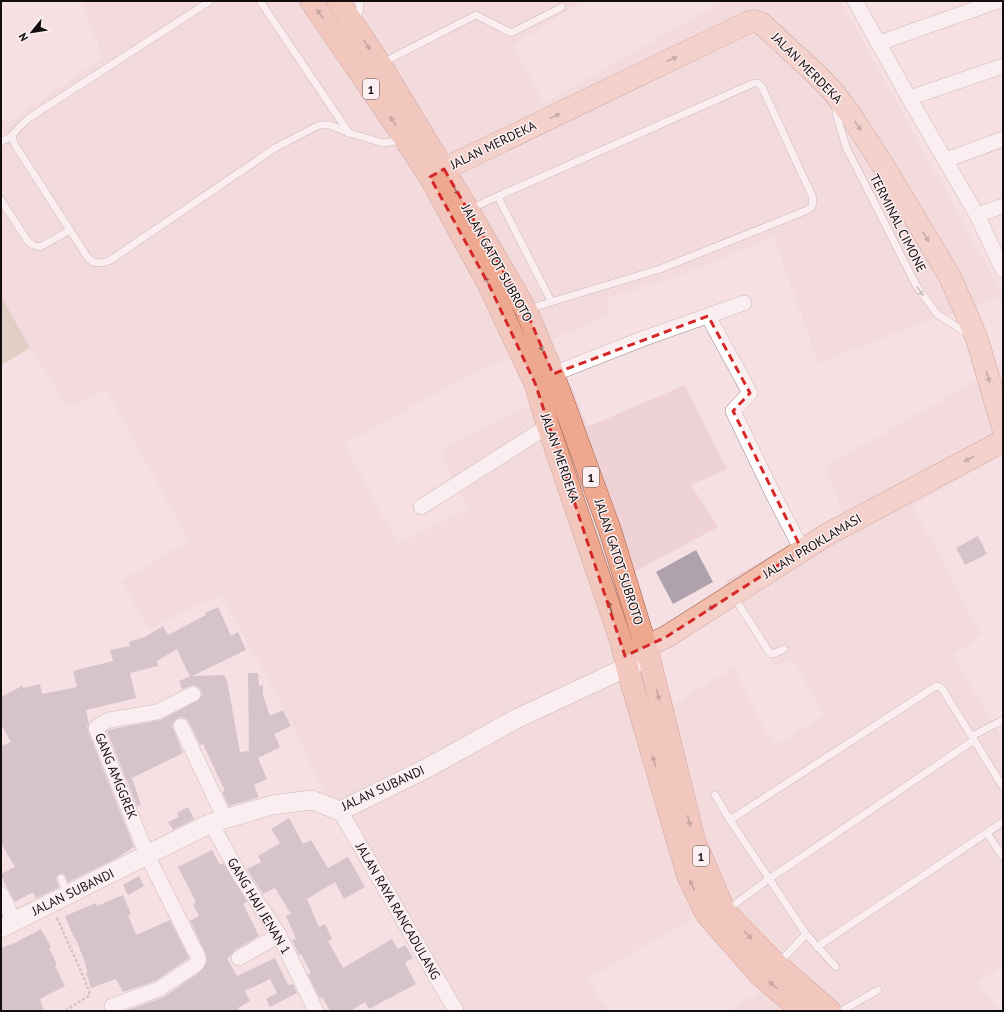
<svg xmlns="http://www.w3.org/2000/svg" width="1004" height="1012" viewBox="0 0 1004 1012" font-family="'PT Sans',sans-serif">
  <rect width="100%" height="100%" fill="#f5e0e3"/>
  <path fill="#efd2d6" d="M81,1H583L513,45L544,104L722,1H841L1003,296L920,324L818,363L774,237L680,275L606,299L610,315L474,373L344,444L398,544L468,509L440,451L571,384L587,427L685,385L727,469L691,485L718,527L632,573L674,704L734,667L774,746L825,715L793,661L774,666L726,581L844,515L825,467L1003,365V454L913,506L981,635L953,656L1003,738V965L978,982L1000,1011H729L795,969L727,899L587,979L608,1011H461L324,793L289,717L221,595L149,628L121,581L189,541L106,389L68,407L30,348L1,296V118L7,123L103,58Z"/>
  <path fill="#cab8a1" d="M1,296L30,348L1,365Z"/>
  <g fill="#b0a2ad">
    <path d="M978,536L987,554L965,565L956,548Z"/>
    <path d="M696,550L713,582L673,604L656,572Z"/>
    <path d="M218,607L231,636L238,632L246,650L190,677L177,649L157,661L158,666L130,673L136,698L86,710L89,724L87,727L88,731L134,847L117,858L68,882L64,874H59L56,878L59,887L36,898L33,892L15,902L1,876V874L15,867L1,843V746L11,742L1,724V697L22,686L23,688L40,684L42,694L77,687L73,671L113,661L110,650L130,646L129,642L145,637L163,626L168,635L206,615L205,613Z"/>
    <path d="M248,673H258L259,686L263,685V695L270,716L283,710L291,726L274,734L280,747L258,758L267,779L254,785L259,797L229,806L222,792L225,791L203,744L200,745L189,722L186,718L181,717L178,718L174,721L172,726L183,753L132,778L141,805L137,806L107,731L112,729L161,720L200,699L202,694L201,690L198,687L193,685L182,689L179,681L191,676L224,675L227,680L240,752L249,751Z"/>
    <path d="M188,807L194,819L173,830L168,822L179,817L177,813Z"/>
    <path d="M289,818L303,844L311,840L328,868L348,857L365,887L344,899L335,882L307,899L319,927L325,924L332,939L328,941L343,968L392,939L398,949L405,945L413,958L405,963L416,984L369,1009L365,1002L350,1011H330L322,997L320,999L308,975L311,973L301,954L299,955L292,940L296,939L286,916L291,914L275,888L263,894L247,869L261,862L258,856L280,843L271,829Z"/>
    <path d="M212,850L220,865L223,863L247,902L243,904L259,936L235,950L230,956L227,958L237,976L275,958L288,985L293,984L297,993L270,1007L266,999L277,993L270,979L245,991L250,1001L238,1008L240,1011H125L164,997L199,973L205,966L207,961L206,954L190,921L199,916L193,904L196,902L178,867Z"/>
    <path d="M139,876L144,886L128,895L123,885Z"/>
    <path d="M123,895L131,914L128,915L136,935L170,920L189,958L155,981L123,992L116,979L91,988L86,972H88L85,966L86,965L75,937L74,938L65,916L96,903L97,906Z"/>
    <path d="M41,929L51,947L49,948L57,965L55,966L65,986L40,999L44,1011H1V948L15,943Z"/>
  </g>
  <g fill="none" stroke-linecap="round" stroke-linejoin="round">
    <g stroke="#9a878a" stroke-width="8">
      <g id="service">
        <path d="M210,1L29,118L18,128L12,136L15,145L88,258C95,264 100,264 109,261L275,148L319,125H330L349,133L383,143L402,140"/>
        <path d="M260,1L349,133"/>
        <path d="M356,20L360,10L359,1"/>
        <path d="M382,63L476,15L511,33L562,7"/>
        <path d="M836,105V113L846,147L916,285L937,314L968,334"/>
        <path d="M1,142L12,136"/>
        <path d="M498,197L551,301"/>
        <path d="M1,200L27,240L33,245L40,247L70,230"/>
        <path d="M470,210L485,202L754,83H758L762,87L813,198L812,207L805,211L660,269L528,309"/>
        <path d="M734,597L769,652L773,654L784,649"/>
        <path d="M972,736L1003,720"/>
        <path d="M715,795L730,820L806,934L836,967"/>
        <path d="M730,820L936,686L940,687L943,690L1003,787"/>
        <path d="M987,833L1003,857"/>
        <path d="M61,878L68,894"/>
        <path d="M727,910L769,879L974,740"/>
        <path d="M817,947L1003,822"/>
        <path d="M778,964L806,934"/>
        <path d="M841,1011L878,990"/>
      </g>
    </g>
    <g stroke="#9a878a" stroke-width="16">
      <g id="minor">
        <path d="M855,1L909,98L977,215L1003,270"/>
        <path d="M879,43L998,1"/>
        <path d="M909,98L1003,66"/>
        <path d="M946,160L1003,139"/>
        <path d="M977,215L1003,206"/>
        <path d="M708,316L750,393L733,411L773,494L802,550"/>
        <path d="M553,374L642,339L744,303"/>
        <path d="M421,507L548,426"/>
        <path d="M181,726L225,819"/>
        <path d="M340,811L456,1011"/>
        <path d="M211,823L239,874L279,935L316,1011"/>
        <path d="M1,894L14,921"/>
        <path d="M239,958L279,935"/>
        <path d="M112,1006L159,989L194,966C202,960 197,955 193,947L147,855L96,728L98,726L109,720L157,712L193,694"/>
      </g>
    </g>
    <g stroke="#9a878a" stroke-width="20">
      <path id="tertiary" d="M1,928L211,823L272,805L312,800L340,811L429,767L516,719L640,661"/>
    </g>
    <g stroke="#9f6450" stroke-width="23">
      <g id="primary">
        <path d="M430,177L444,169L749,22L754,21L761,23L817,75L835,94L850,114L886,170L949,275L963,306L977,339L1003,428"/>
        <path d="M625,656L666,637L828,534L1003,441"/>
      </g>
    </g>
    <g stroke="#9f6450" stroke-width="23">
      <g id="trunk">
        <path d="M311,1L406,140L430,177L489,285L535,383L548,426L622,644L627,667L688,876L707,915L759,974L802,1011"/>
        <path d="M338,1L380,64L462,200L526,310L553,374L610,530L649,657L694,840L725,912L777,965L830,1011"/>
      </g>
    </g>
    <path stroke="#b1a1a3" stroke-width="2.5" stroke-dasharray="3 2" stroke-linecap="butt" d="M57,918L87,985L90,995L65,1011"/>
    <use href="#service" stroke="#fff" stroke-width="7"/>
    <use href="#minor" stroke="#fff" stroke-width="15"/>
    <use href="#tertiary" stroke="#fff" stroke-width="19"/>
    <use href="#primary" stroke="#f2beab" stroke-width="22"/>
    <use href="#trunk" stroke="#eea88f" stroke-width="22"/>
  </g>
  <defs><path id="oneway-solid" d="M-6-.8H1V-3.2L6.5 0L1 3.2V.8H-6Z"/></defs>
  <g fill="#8c6355">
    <use href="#oneway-solid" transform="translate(320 14) rotate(-125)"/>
    <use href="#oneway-solid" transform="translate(367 45) rotate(56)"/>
    <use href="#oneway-solid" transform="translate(393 121) rotate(-125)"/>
    <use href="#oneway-solid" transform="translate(456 190) rotate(59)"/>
    <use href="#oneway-solid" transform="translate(487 282) rotate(-117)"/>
    <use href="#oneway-solid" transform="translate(541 346) rotate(66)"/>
    <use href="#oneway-solid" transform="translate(610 607) rotate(-108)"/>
    <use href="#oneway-solid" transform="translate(658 695) rotate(76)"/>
    <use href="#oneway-solid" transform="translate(654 761) rotate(-106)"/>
    <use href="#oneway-solid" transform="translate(689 821) rotate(76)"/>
    <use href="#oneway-solid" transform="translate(692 885) rotate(-116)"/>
    <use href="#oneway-solid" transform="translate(748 935) rotate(46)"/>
    <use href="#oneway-solid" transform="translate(773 985) rotate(-139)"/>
  </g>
  <g fill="#8e6f65">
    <use href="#oneway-solid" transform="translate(672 59) rotate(-26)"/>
    <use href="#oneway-solid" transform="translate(555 116) rotate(-26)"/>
    <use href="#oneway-solid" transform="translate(858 126) rotate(57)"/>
    <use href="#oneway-solid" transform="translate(926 237) rotate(59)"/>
    <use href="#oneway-solid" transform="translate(988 377) rotate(73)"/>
    <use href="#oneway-solid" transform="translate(969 459) rotate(152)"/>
    <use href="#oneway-solid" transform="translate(713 607) rotate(147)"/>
  </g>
  <use fill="#a19f9f" href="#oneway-solid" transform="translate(920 291) rotate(54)"/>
  <path d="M0 0H1004V1012H0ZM444,169L526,310L553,374L708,316L750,393L733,411L802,550L666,637L625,656L535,383L489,285L430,177Z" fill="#f5e0e3" fill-opacity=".55" fill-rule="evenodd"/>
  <path fill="none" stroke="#d62828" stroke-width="3" stroke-dasharray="8 5" stroke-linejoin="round" d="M444,169L526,310L553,374L708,316L750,393L733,411L802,550L666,637L625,656L535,383L489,285L430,177Z"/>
  <g text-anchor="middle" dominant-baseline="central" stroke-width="3" stroke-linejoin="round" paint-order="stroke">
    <g fill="#fcf0f2" stroke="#5a5253" stroke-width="1">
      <rect x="363" y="79" width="16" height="20" rx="3"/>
      <rect x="583" y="467" width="16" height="20" rx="3"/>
      <rect x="693" y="846" width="16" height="20" rx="3"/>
    </g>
    <g font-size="12" font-weight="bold" fill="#140e0f">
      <text x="371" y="89">1</text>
      <text x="591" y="477">1</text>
      <text x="701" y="856">1</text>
    </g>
    <g font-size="13" fill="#140e0f" stroke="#fcf0f2">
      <text transform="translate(807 68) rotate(45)">JALAN MERDEKA</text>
      <text transform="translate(493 145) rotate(-26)">JALAN MERDEKA</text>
      <text transform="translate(898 223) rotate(63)">TERMINAL CIMONE</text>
      <text transform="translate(497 263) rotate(61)">JALAN GATOT SUBROTO</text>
      <text transform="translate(560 458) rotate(71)">JALAN MERDEKA</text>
      <text transform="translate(812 546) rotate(-31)">JALAN PROKLAMASI</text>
      <text transform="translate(619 562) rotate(72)">JALAN GATOT SUBROTO</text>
      <text transform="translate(116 776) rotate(68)">GANG AMGGREK</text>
      <text transform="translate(383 788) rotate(-25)">JALAN SUBANDI</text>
      <text transform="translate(73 892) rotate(-26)">JALAN SUBANDI</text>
      <text transform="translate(259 906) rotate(59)">GANG HAJI JENAN 1</text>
      <text transform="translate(398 911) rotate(60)">JALAN RAYA RANCADULANG</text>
    </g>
  </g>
  <rect width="1004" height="1012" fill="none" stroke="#140e0f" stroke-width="4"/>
  <g transform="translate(32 32) rotate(240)" stroke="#fcf0f2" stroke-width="3" paint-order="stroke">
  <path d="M0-3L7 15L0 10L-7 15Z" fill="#140e0f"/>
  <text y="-6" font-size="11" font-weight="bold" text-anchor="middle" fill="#140e0f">N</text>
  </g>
</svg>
